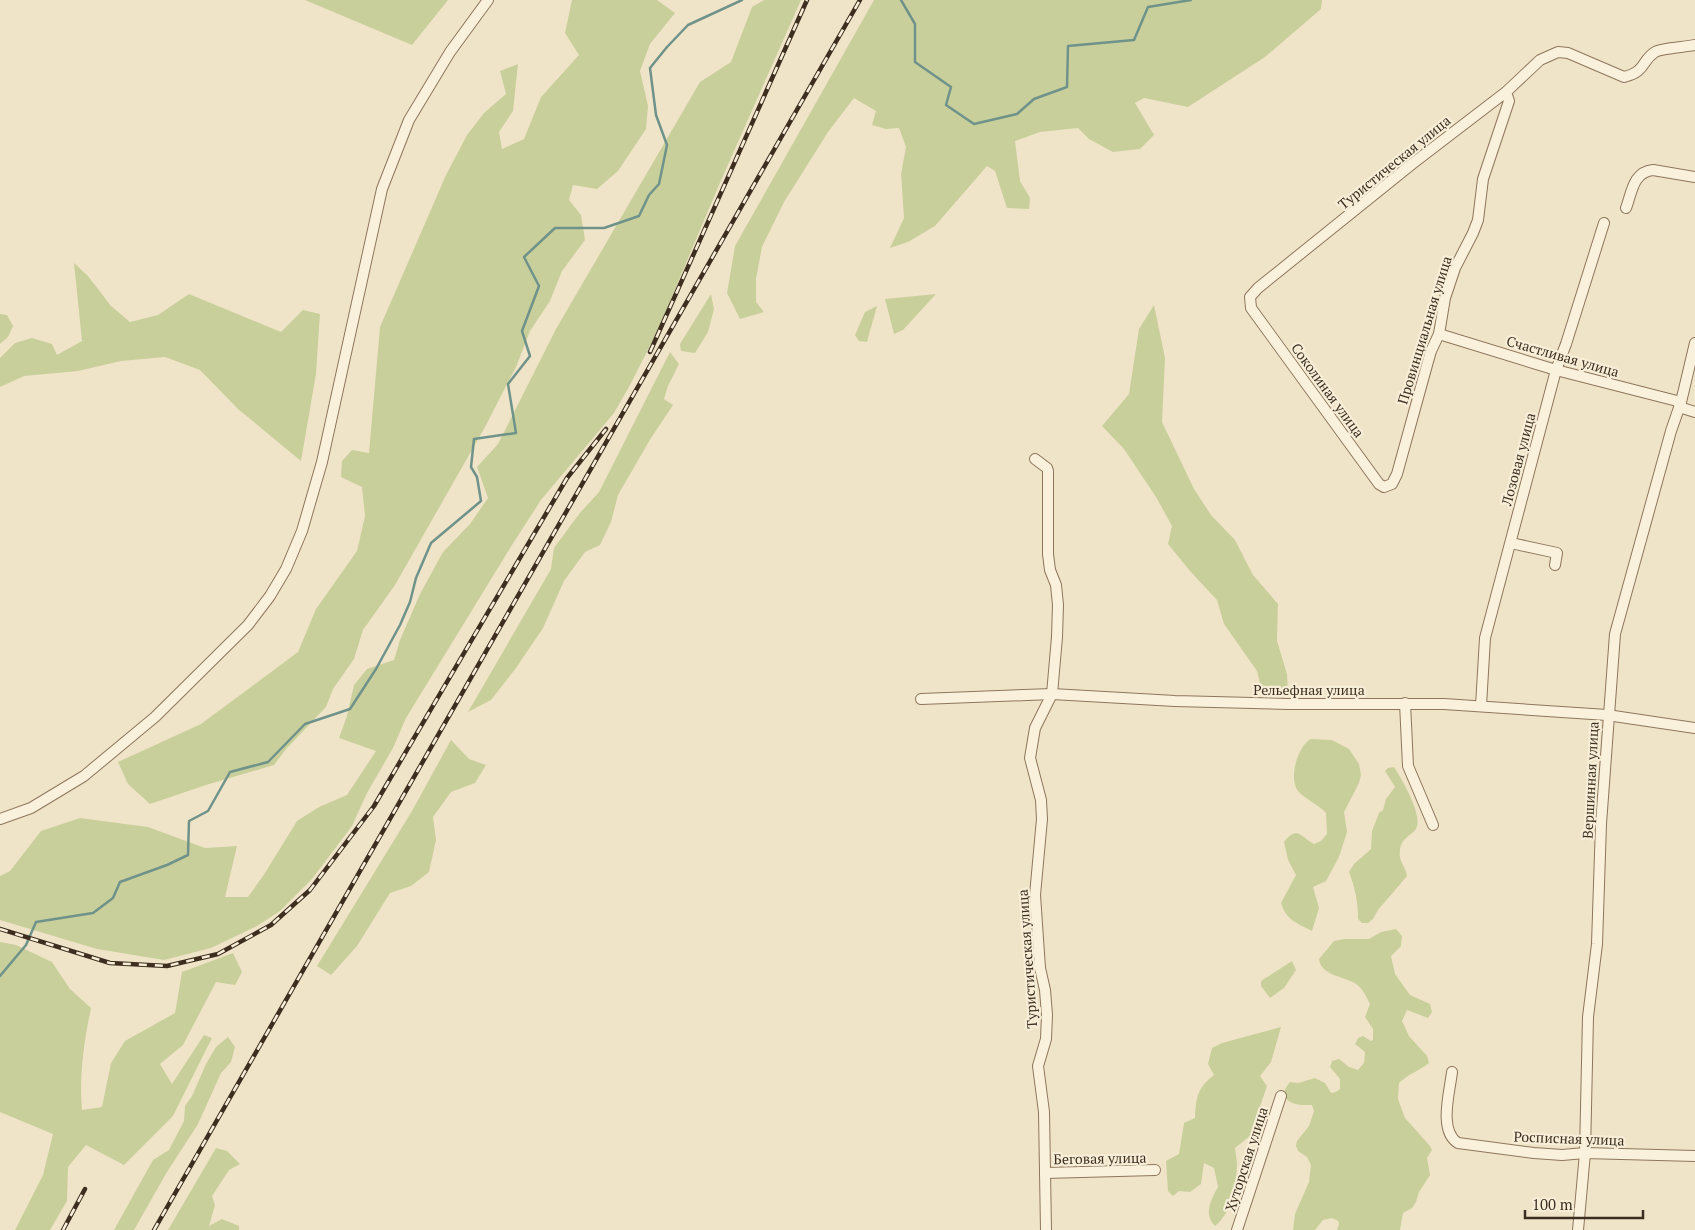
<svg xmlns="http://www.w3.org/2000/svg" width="1695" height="1230" viewBox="0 0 1695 1230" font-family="'PT Serif',serif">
  <rect width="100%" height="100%" fill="#f0e4c8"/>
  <g fill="#c9cf9b">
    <path d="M305,0H448L412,45Z"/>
    <path d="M572,0H657L675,13L650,44L640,71L648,106L646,129L618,171L597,189L573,185L569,200L581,215L585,240L562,271L550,301L530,331L516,367L485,427L395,585L363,630L354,659L333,689L326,707L287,748L274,765L206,785L150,804L128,784L118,762L201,724L298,652L316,609L357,551L365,516L362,487L341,477L342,461L352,450L369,453L380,327L446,175L467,135L484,113L506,94L500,71L518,64L513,111L499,132L502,149L524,139L541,97L579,55L565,33Z"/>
    <path d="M764,0H801L719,185L657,332L630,385L614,413L541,500L512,545L406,718L393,748L367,793L352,826L312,879L280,911L257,926L211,948L164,960L97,949L0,920V876L10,871L41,831L80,818L148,827L205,848L237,846L225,897H248L265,873L297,821L319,807L347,795L376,751L339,738L347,716L354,685L367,669L394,660L400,640L420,594L443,552L470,524L488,498L477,467L498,444L556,329L700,82L731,62L752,7Z"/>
    <path d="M874,0H1322L1321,9L1265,57L1188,107L1144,98L1135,103L1154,135L1140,149L1113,152L1089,139L1078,128L1040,132L1015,141L1020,181L1030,198L1029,209L1007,208L995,171L987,166L935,226L908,242L890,248L904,218L901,174L906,147L899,128L886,129L872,125L876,111L854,98L828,132L784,202L762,247L756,279V302L764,312L740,319L727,293L735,246Z"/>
    <path d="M74,263L88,276L111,306L130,322L158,315L189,294L281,332L303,310L320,314L316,374L301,461L238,409L200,370L165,357L121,361L78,371L24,376L0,387V358L15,343L32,338L52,344L57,355L82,341Z"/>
    <path d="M711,294L714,309L708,332L695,353L681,351L680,344Z"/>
    <path d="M936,294L903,330L894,334L885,299Z"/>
    <path d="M1154,305L1165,358L1162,422L1194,489L1211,515L1235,540L1253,575L1278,604L1277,641L1287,674L1288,692C1281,695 1268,698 1262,692L1257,671L1224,624L1217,600L1190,571L1168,544L1172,526L1156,497L1124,449L1102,426L1129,394L1139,329Z"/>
    <path d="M877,306L867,342L859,341L855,335L865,312Z"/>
    <path d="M0,314L7,315L13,326L8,337L0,344Z"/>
    <path d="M670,352L679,364L668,386L664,399L673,405L651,438L618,495L611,522L600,545L585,552L564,581L543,628L516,668L491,700L468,712L551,569L554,548L579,514L599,492Z"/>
    <path d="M1311,739L1332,740L1349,749L1359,764L1361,775L1359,783L1344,812L1347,832L1339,857L1326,881L1313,887L1319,908L1312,931C1297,923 1286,920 1281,903L1296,875L1288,860L1284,842C1297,825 1301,837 1314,844L1321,841L1327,834L1326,813C1318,804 1306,800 1298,791C1288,779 1298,745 1311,739Z"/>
    <path d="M451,740L469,759L486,765L475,783L451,792L433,817L436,840L429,872L411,886L390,893L357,946L331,975L317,966L412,811Z"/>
    <path d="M1394,767C1401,778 1424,816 1416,829C1410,837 1402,837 1400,850C1398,861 1406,867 1407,876L1378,910L1373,919L1368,923H1362L1358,919C1358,901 1355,888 1349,872L1354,864L1371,849L1372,831L1379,813L1383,810L1386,799L1395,787L1385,771L1388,768Z"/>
    <path d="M1396,929L1402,936L1401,946L1391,956L1395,974L1410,995L1430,1004L1432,1012L1428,1018L1407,1010L1402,1021L1409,1036L1427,1056L1429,1063C1419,1071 1408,1074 1399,1083L1398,1099L1405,1118L1430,1146L1432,1150L1427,1158L1430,1175L1419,1192L1416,1202L1412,1208L1403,1213L1400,1230H1337L1339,1224L1338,1221L1332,1218L1323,1220L1315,1230H1293L1295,1214L1309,1182L1311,1165L1307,1157L1298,1151L1296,1146L1297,1141L1309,1126L1314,1111L1312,1105C1301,1105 1291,1106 1284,1096L1285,1089L1290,1082L1298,1083L1315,1078L1325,1083L1331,1093L1336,1092L1340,1089V1079L1330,1067L1332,1061L1339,1059L1349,1067L1358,1070L1364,1063L1365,1052L1355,1044L1358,1038L1363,1036L1371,1041L1373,1040V1029L1365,1017L1370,1004C1366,996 1363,989 1356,984C1344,976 1321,976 1319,959L1334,941L1345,939H1369L1381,932Z"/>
    <path d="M0,942L16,945L52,962L70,989L91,1008C84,1041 79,1076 82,1110L102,1107L111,1063L125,1041L175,1013L182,972L233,953L242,972L235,985L216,982L183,1045L160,1064L172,1084L204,1035L212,1038L173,1116L124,1165L86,1145L68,1167L67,1201L50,1230H15L43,1175L53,1134L0,1112Z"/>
    <path d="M1292,961L1296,970L1284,988L1270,998L1261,986V981Z"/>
    <path d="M1281,1027L1271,1062L1260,1076L1267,1086L1250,1136L1235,1148L1237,1163L1235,1201C1227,1209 1224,1219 1215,1226C1203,1215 1211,1199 1218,1187L1214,1168L1204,1163L1201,1184L1190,1192L1179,1191L1173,1196L1168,1191L1166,1161L1179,1154L1184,1123L1195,1118C1196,1098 1197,1088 1214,1075L1208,1064L1212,1048L1222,1043Z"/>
    <path d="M228,1037L235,1047L231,1062L221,1073L198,1124L167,1172L134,1230H114L153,1160L169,1150L184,1121L185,1106L192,1096L206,1064L216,1047Z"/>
    <path d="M216,1148L227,1151L240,1164L229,1170L212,1196L215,1205L209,1226L222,1219L239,1226V1230H168Z"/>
  </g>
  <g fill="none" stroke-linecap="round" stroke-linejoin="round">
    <g stroke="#6f938a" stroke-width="2.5">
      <path d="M901,0L915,24V62L951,87L946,105L974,124L1017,114L1034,99L1067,87L1068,46L1134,40L1148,7L1191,0"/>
      <path d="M0,976L26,945L36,922L93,913L113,898L120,882L167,865L188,855L189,821L208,811L230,772L268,762L305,724L350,709L376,669L400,625L410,602L416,578L431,543L481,501L477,477L471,467L474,439L516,433L508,384L530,356L522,331L539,286L524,257L555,228H604L639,216L649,195L659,184L667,145L656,115L650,68L667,47L688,25L742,0"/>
    </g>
    <g stroke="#8d765c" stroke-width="12">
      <g id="street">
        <path d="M1506,92L1509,101L1483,179L1478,220L1473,233L1455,268L1445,298L1439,334L1431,351L1427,365L1397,474L1392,484L1384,487L1379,484L1251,308L1250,297L1258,288L1412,164L1506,92L1540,60L1558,52L1568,53L1624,77C1647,71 1641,61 1655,52C1661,48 1686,47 1695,45"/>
        <path d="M1626,208C1632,192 1633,172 1653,170L1695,177"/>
        <path d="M1439,334L1556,370L1681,402"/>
        <path d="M1679,407L1695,412"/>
        <path d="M1035,459L1047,468L1048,471V554L1050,570L1056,585L1058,605L1057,637L1052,694L1035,728L1030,758L1041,800L1042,819L1035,895L1040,968L1045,990L1047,1015L1046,1039L1038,1066L1044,1112L1046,1230"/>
        <path d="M1511,543L1557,553L1555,565"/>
        <path d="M921,699L1052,694L1175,701L1288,704H1444L1607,715L1695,728"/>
        <path d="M1405,703L1408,766L1433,825"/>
        <path d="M1481,706L1485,638L1556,370L1566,344L1604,223"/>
        <path d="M0,819L31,808L84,776L155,717L248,625L270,596L286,569L302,531L322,462L382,189L409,120L450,52L488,0"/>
        <path d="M1452,1072C1450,1091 1438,1131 1458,1143L1534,1153L1562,1155L1585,1153L1695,1156"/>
        <path d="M1045,1173L1155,1170"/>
        <path d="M1237,1230L1281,1096"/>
        <path d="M1578,1230L1585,1153L1588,1017L1597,944L1601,824L1615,634L1671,431L1681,402L1695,343"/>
      </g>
    </g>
    <use href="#street" stroke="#faf1dc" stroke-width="10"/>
    <g stroke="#3d2e20" stroke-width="4.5">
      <g id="rail">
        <path d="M650,352L807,0"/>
        <path d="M0,929L110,963L167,966L218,954L271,925L310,890L374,806L567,478L606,429"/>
        <path d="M63,1230L85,1189"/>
        <path d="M154,1230L860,0"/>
      </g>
    </g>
    <use href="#rail" stroke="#f7eed8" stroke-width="2.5" stroke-dasharray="8" stroke-linecap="butt"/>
  </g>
  <g text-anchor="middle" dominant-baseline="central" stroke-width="4.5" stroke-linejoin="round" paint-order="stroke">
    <g font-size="14" fill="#3d2e20" stroke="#f7eed8">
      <text transform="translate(1394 162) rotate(-39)">Туристическая улица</text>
      <text transform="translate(1424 330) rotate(-73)">Провинциальная улица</text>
      <text transform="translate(1563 356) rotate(16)">Счастливая улица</text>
      <text transform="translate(1328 390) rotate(54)">Соколиная улица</text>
      <text transform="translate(1518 459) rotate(-75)">Лозовая улица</text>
      <text x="1309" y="689">Рельефная улица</text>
      <text transform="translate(1590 780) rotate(-87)">Вершинная улица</text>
      <text transform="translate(1027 959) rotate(-94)">Туристическая улица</text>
      <text transform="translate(1569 1138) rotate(2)">Росписная улица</text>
      <text transform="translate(1100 1158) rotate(-1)">Беговая улица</text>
      <text transform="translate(1246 1159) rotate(-72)">Хуторская улица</text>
    </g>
  </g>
  <path d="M1525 1210v8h118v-8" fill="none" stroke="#3d2e20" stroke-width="2.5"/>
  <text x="1532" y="1210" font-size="15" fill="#3d2e20" stroke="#f7eed8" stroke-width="4" paint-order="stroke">100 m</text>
</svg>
